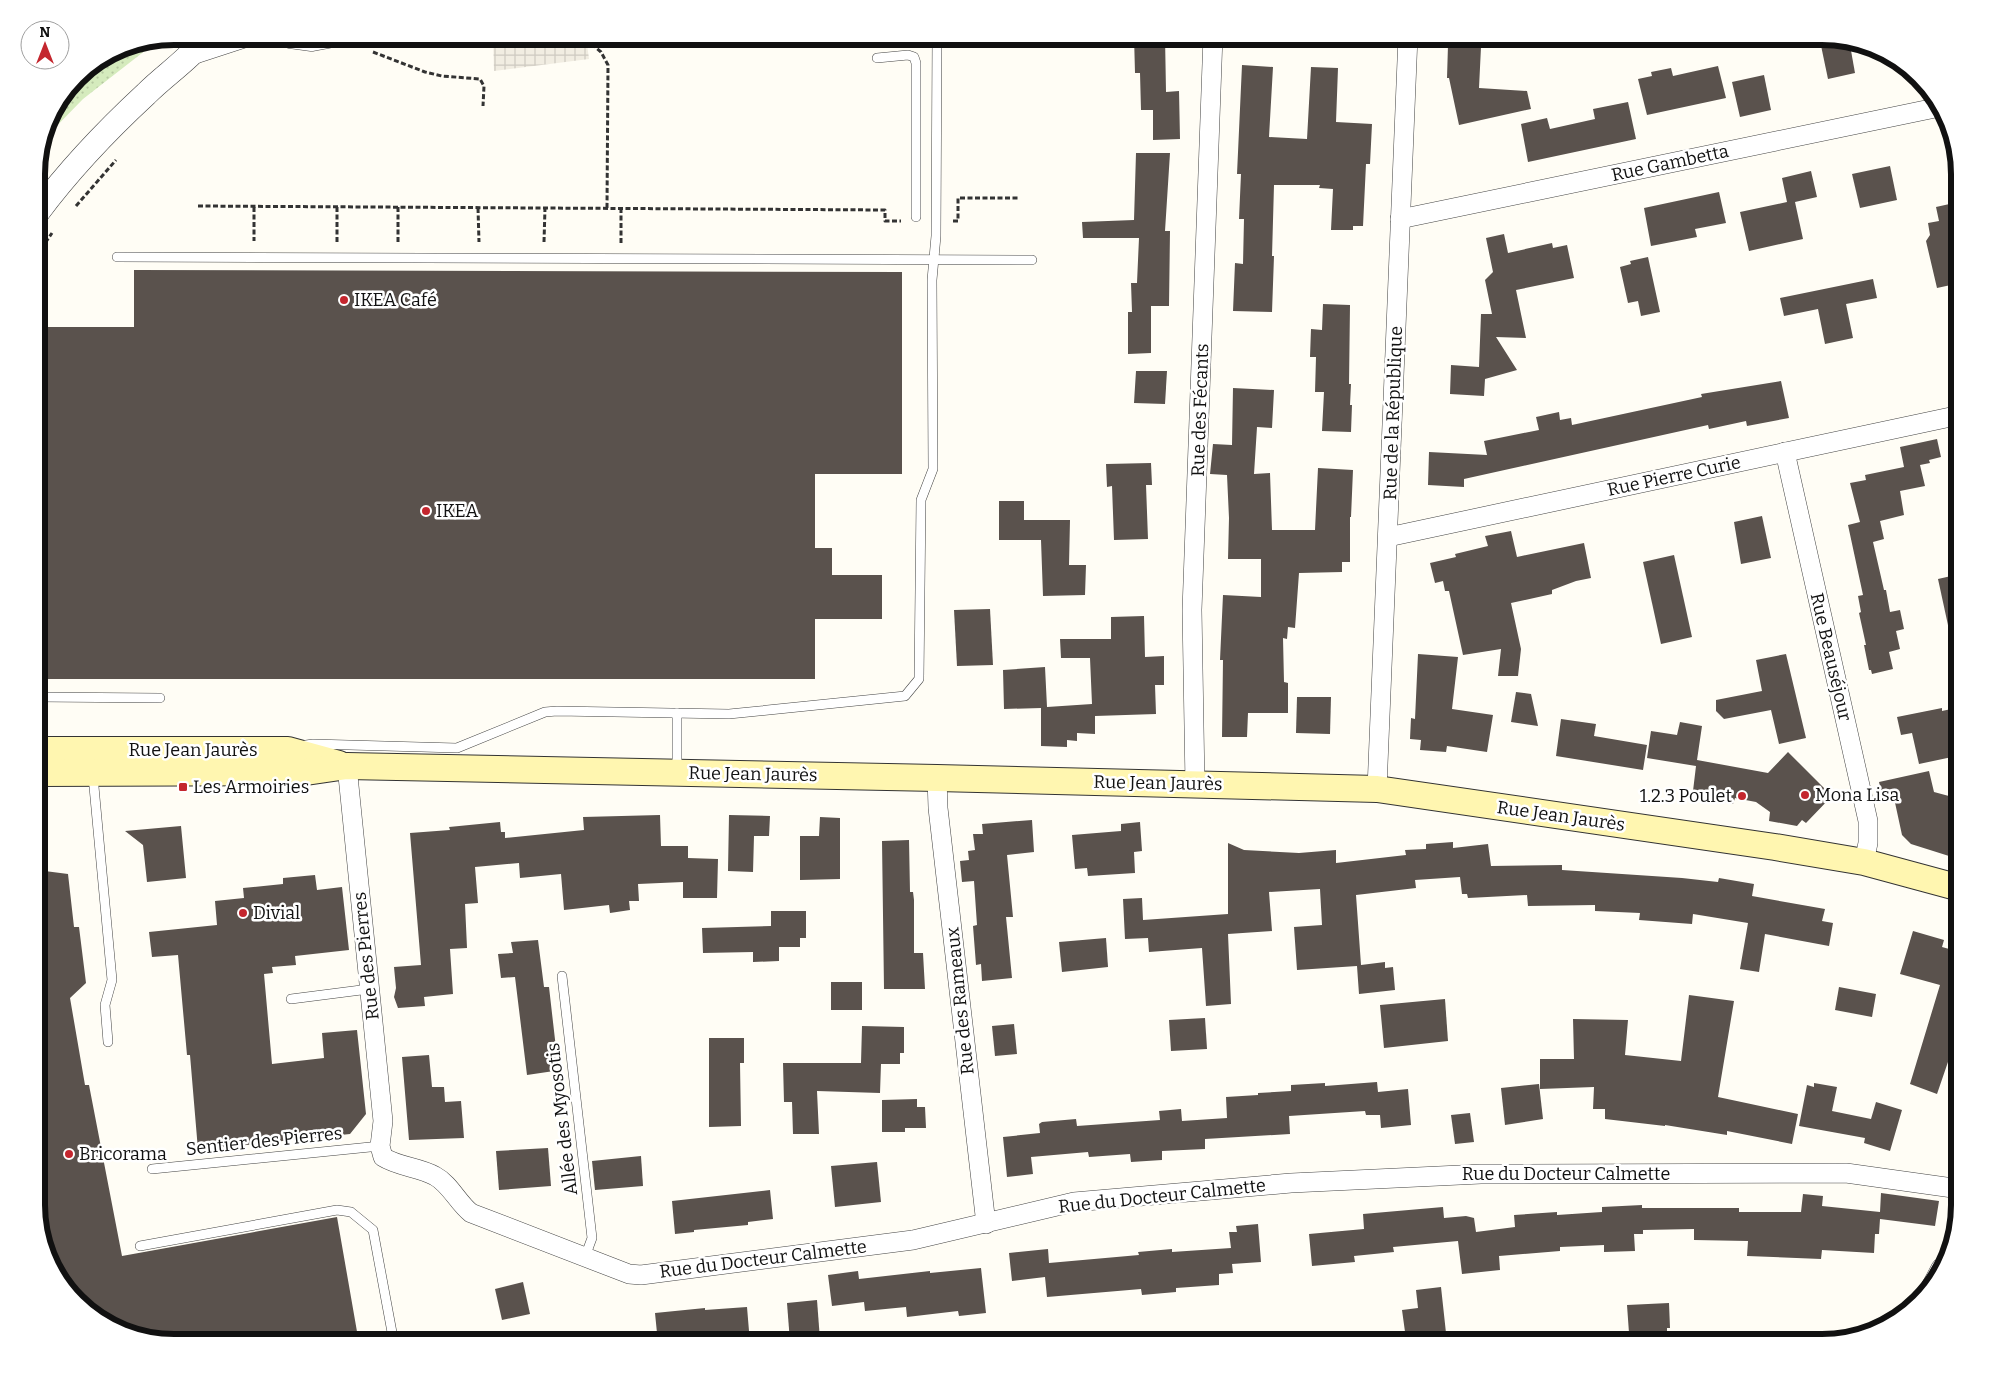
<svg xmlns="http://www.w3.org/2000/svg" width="1996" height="1379" viewBox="0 0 1996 1379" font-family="Bitter,serif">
  <defs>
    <pattern id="grass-dots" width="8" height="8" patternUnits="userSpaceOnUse" patternTransform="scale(1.25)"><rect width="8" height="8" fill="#d5ebbd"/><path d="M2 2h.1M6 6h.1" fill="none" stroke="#b6c8a1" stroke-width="1.8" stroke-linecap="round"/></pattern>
    <pattern id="plaza-grid" width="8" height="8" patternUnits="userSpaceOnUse" patternTransform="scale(1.25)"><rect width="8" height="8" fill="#f1ede2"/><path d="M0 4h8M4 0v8" fill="none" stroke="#cecac1"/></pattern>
  </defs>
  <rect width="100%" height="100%" fill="#fffdf5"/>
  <path fill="url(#grass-dots)" d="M160,39L83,99L43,140L50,113L77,76L121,47Z"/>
  <path fill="url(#plaza-grid)" d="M493,36H586L589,59L494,71Z"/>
  <g fill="#5a524d">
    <path d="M1134,36H1165L1166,92L1179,91L1180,139L1153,140V110H1141L1140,73H1135Z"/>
    <path d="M1819,36L1850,45L1855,73L1828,79Z"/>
    <path d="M1448,45L1481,47L1479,88L1527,91L1531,109L1459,125L1449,78H1447Z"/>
    <path d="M1242,65L1273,67L1269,137L1307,139L1311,67L1338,68L1336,122L1372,124L1370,164H1366L1363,226H1353V230H1331L1333,189L1319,188L1320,185H1274L1272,256H1274L1272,312L1233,311L1235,263L1243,264L1244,219H1239L1241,174H1237Z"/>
    <path d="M1718,66L1726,98L1647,115L1638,79L1652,76L1651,72L1671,68L1673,76Z"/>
    <path d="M1764,75L1771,110L1740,117L1732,82Z"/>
    <path d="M1628,102L1636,139L1528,162L1521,124L1547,118L1550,129L1595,119L1593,109Z"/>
    <path d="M1136,153H1170L1165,231H1170L1169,306H1151V353L1128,354V312H1132L1131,283H1137L1139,238H1083L1082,222L1134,220Z"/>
    <path d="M1890,166L1897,200L1860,208L1852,174Z"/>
    <path d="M1811,171L1817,197L1795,202L1803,239L1749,251L1740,212L1787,202L1782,178Z"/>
    <path d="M1719,192L1726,223L1695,229L1697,237L1651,246L1644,208Z"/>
    <path d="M1954,203L1955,205L1960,204V283L1937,288L1926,241L1930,235L1928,223L1939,221L1936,207Z"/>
    <path d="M1504,234L1508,253L1552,243L1553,248L1567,245L1574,278L1516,290L1526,338L1496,337L1517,370L1485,379L1484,396L1450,394L1451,365L1479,367L1481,314H1492L1485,280L1493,272L1486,238Z"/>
    <path d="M1648,257L1660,312L1641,316L1638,301L1628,303L1620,267L1631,264L1630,261Z"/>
    <path d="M134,270L902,272V474H815V548H832V575H882V619H815V679H37V327H134Z"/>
    <path d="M1873,279L1877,298L1846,304L1853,338L1825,344L1818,309L1784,316L1780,298Z"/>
    <path d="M1323,304L1350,305L1349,384H1351L1350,405H1352L1351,432L1322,431L1324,392H1315L1316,357H1310L1311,329L1322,330Z"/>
    <path d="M1136,371H1167L1165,404L1134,403Z"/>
    <path d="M1781,381L1789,418L1747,426L1746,421L1709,429L1708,425L1464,479V487L1428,485L1429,452L1487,455L1484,441L1539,430L1536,417L1559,412L1560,420L1571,418L1572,425L1702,397L1701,394Z"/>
    <path d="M1233,388L1274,390L1272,428L1257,427L1254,474L1270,473L1272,530H1315L1318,468L1353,470L1351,517H1350V562H1342V572L1299,573L1295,628L1288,627L1287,639L1283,638L1284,682L1288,683V713H1248L1247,737H1222L1223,660H1220L1223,595L1261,597V559H1228L1229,518L1227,475L1210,474L1213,444L1232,445Z"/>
    <path d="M1937,439L1941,457L1929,460L1930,463L1920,465L1925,486L1900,491L1904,515L1880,521L1884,539L1873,542L1884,590H1886L1890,612L1900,610L1904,629L1896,631L1900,649L1889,652L1893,669L1872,674L1871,670H1869L1864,645H1866L1859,613L1861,612L1858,596L1863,595L1848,525L1860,522L1850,483L1866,480L1865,475L1904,467L1900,447Z"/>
    <path d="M1151,463L1152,485H1146L1148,539L1114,540L1112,486L1107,487L1106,464Z"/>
    <path d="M999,501H1024V520H1070L1069,565H1086L1085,595L1043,596L1041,540H999Z"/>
    <path d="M1762,516L1771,558L1741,564L1734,522Z"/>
    <path d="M1511,531L1517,557L1584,543L1591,578L1576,581L1552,590V594L1511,603L1521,649L1518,676H1498L1501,649L1463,655L1449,591H1445L1443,581L1435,583L1430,563L1456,557L1455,554L1488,546L1485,536Z"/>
    <path d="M1674,555L1692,637L1661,644L1643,562Z"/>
    <path d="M1960,574V638L1951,639L1938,579Z"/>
    <path d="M990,609L993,665L957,666L954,610Z"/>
    <path d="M1144,616L1145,657L1164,656V685H1155L1156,714L1095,716V734L1077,733V741L1067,740V747L1041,746V708L1004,709L1003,670L1045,667L1047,707L1092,704L1090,658H1061L1060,639H1111V617Z"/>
    <path d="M1418,654L1458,657L1452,709L1493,715L1487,752L1447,746L1446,752L1420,750L1421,740L1410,739L1411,718L1415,719Z"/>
    <path d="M1786,654L1806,738L1779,744L1771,710L1724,719L1716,711V700L1762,691L1756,660Z"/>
    <path d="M1516,692L1531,694L1538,726L1511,722Z"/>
    <path d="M1297,697H1331L1330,734L1296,733Z"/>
    <path d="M1942,708V711L1956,708L1960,723V737L1948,739L1952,757L1919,764L1912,733L1901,735L1897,717Z"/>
    <path d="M1561,719L1596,724L1594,736L1647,745L1643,770L1556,756Z"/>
    <path d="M1680,722L1702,726L1697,760L1768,773L1788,752L1832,796L1806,823L1802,820L1797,826L1769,821L1770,812L1756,802L1735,798L1733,804L1700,798L1701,792L1693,791L1696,766L1647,758L1651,731L1677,735Z"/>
    <path d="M1929,771L1934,792L1960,799V839L1954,838L1949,856L1911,844L1902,835L1894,798L1883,800L1879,782Z"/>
    <path d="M660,815L661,846H688V858L718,859L717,898H683V882L638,884L639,901H629L630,910L610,913L609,905L564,910L561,874L520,878L519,863L475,867L478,903L465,904L467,948L450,949L453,994L424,997L425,1006L398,1008L394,997L396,988L394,967L421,965L410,833L450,830L449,827L500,822L501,832H505V838L584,830L583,817Z"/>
    <path d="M729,815L770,816L769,836H754L753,872L728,871Z"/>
    <path d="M820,817L840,818V879L800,880V836H819Z"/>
    <path d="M1032,820L1034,852L1007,855L1013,917H1006L1012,978L982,981L981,964L976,965L973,926L977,925L974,881L962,882L960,861L969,860L968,851L975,850L973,834H983L982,824Z"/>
    <path d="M1140,822L1142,851L1134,852L1135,873L1088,876L1087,868L1075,869L1072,835L1121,831V824Z"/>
    <path d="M181,826L186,878L147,882L143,845L125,831Z"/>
    <path d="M909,840L910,892H913L914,900V953H923L925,989H884L882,841Z"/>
    <path d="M1453,842V848L1488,844L1491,866L1562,865V870L1682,878L1718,882L1719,878L1754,884L1752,896L1825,909L1822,921L1833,923L1829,946L1765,934L1759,972L1740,969L1748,923L1693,914L1692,924L1639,920L1640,913L1595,911V905L1528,906L1527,895L1468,898L1467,894H1462L1460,877L1415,880L1416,888L1356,895L1361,965L1385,962V968L1393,967L1395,990L1359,994L1357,966L1297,970L1294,927L1322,925L1320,889L1269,892L1272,931L1228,934L1231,1004L1206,1006L1202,948L1149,952L1148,938L1125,939L1123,899L1142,898L1143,920L1228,914V843L1244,850L1299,853L1336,850V863L1406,855L1405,850L1426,849V844Z"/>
    <path d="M37,870L68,874L74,927H79L86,983L70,998L85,1085H89L122,1256L337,1217L359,1343H174L97,1319L55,1274L37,1214Z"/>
    <path d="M315,875L317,890L342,887L349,950L295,956L296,965L272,967L273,973L264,974L272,1064L324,1058L322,1033L357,1030L366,1114L350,1134L198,1150L190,1055H187L178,955L152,957L149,932L217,925L215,901L244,898L243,888L283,884V878Z"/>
    <path d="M771,911H806V938H800V947H779V961L753,962V952L703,953L702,928L771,926Z"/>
    <path d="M1913,931L1944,940L1942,947L1960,952V1063L1949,1059L1937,1094L1910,1084L1940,985L1900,974Z"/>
    <path d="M1106,938L1108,967L1062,972L1059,942Z"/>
    <path d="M538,940L544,987H549L557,1057L552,1058L554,1071L527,1075L515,977L501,978L498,954L513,953L511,942Z"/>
    <rect x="831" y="982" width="31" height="28"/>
    <path d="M1839,987L1876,994L1872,1017L1835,1010Z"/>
    <path d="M1689,995L1734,1001L1718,1097L1798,1114L1792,1144L1727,1131V1135L1665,1125V1126L1605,1119V1109H1593L1594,1087L1540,1089V1059H1574L1573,1019L1628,1020L1625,1055L1681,1061Z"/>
    <path d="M1445,999L1448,1041L1384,1048L1380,1005Z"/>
    <path d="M1205,1018L1207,1049L1171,1051L1169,1020Z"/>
    <path d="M1014,1024L1017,1054L995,1056L992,1026Z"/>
    <path d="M862,1026L904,1027V1053H900V1064H881L880,1093L817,1091L819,1134H793L792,1102H784L783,1063H861Z"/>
    <path d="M709,1038H744V1063H740L741,1126L709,1127Z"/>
    <path d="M429,1055L432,1087H444L445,1102L461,1101L464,1138L409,1140L402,1057Z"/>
    <path d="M1377,1082L1378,1092L1408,1089L1411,1125L1381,1128L1380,1115H1366L1365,1111L1289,1116L1290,1134L1205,1139V1149L1162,1151V1160L1131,1162L1130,1154L1089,1157L1088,1152L1031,1157L1033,1174L1007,1177L1003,1137L1040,1133L1039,1124L1042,1122L1076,1119L1077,1126L1160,1120L1159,1111L1181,1109L1182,1121L1227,1118L1226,1097L1258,1095V1093L1291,1091V1085L1325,1083V1086Z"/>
    <path d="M1814,1083L1837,1087L1832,1111L1871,1119L1876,1102L1902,1110L1890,1151L1864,1143L1865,1138L1799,1126L1807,1085L1814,1087Z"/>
    <path d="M1539,1084L1543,1119L1505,1125L1501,1088Z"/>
    <path d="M917,1099V1107H925L926,1128H905V1132H882V1100Z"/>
    <path d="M1470,1113L1474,1142L1455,1144L1451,1115Z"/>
    <path d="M548,1148L551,1186L499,1190L496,1151Z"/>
    <path d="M641,1156L643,1186L595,1190L592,1161Z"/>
    <path d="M877,1162L881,1202L835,1207L831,1166Z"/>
    <path d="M770,1190L773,1219L748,1222V1225L694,1230V1232L675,1234L672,1201Z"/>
    <path d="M1881,1193L1939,1201L1935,1226L1880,1219L1879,1234H1875L1874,1253L1822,1250L1821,1259L1747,1256L1748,1241L1694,1240V1229L1643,1230V1234H1634L1635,1251L1604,1252V1245L1560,1247V1251L1499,1256L1500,1270L1462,1274L1458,1241L1393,1247L1394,1252L1354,1256L1355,1262L1312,1266L1309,1234L1364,1229L1363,1214L1443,1207L1444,1218L1466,1216L1474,1218L1476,1232L1515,1227L1514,1215L1557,1212V1215L1602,1212V1207L1642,1205V1208H1739V1212H1801L1803,1194L1823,1196L1822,1206L1880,1212Z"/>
    <path d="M1258,1224L1261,1262L1232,1264L1233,1273L1219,1274V1285L1176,1288V1292L1142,1295L1141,1289L1047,1297L1045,1277L1012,1281L1009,1253L1048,1249L1049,1263L1139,1255L1138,1252L1172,1249V1252L1231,1248L1229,1232H1237L1236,1226Z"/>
    <path d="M981,1268L986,1313L959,1316L958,1311L907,1317L906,1307L865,1311L864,1302L832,1306L828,1275L858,1271L859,1279L930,1271V1273Z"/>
    <path d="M523,1282L530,1314L502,1320L495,1289Z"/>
    <path d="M1441,1287L1446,1333L1406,1339L1402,1310L1418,1308L1416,1290Z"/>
    <path d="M817,1300L820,1340L790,1342L787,1303Z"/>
    <path d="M1669,1303L1670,1328H1667V1331L1629,1333L1627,1305Z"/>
    <path d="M747,1307L750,1343H658L655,1313L705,1308V1310Z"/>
  </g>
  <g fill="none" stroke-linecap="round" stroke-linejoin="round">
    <g stroke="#444" stroke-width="10">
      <g id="service">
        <path d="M877,58L908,55L914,57L916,63V217"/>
        <path d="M117,257L1032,260"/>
        <path d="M37,697L160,698"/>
        <path d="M306,745L313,744L457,748L545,712L557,711L729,714L905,696L919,679L921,500L933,469L932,280L936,236L937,36"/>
        <path d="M677,771V713"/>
        <path d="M93,776L112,980L105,1005L108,1042"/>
        <path d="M562,976L592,1238L585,1257"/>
        <path d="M291,999L369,989"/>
        <path d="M152,1169L380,1146"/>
        <path d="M140,1246L337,1210L351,1212L373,1230L394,1343"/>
      </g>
    </g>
    <g stroke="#444" stroke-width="20">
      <g id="minor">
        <path d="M1400,219L1940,107"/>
        <path d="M1785,452L1868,821V843L1864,862"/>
        <path d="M1388,537L1960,415"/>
        <path d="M347,766L383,1121L380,1146L383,1157C399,1167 419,1167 435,1176C450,1184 458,1203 471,1213L629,1274L641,1275L913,1240L1074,1202L1291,1183L1481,1174L1846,1173L1960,1189"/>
        <path d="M937,778L938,808L986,1224"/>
        <path d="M1195,784L1192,610L1213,36"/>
        <path d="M1377,789L1408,36"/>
        <path d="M1931,1287L1941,1268"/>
      </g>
    </g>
    <g stroke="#444" stroke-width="25">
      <g id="tertiary">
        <path d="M290,36L312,39L328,36"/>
        <path d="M196,51L242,36"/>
        <path d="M37,213C69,170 106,131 146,94C166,74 190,59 207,36"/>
      </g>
    </g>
    <g stroke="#333" stroke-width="28">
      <g id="secondary">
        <path d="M37,750H288L339,764"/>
        <path d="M37,773L306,772L347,766L937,778L1377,789L1775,847L1864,862L1960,888"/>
      </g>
    </g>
    <g stroke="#333" stroke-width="3" stroke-dasharray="5 2.5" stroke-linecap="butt">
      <path d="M586,39L601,52L608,65L607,208"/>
      <path d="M373,52L425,72L442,76L480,79L484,86L483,106"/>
      <path d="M76,206L116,160"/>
      <path d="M198,206L885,210V221H901"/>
      <path d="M254,207V241"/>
      <path d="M337,207V242"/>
      <path d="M398,207V242"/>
      <path d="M478,208L479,242"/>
      <path d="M621,208V243"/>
      <path d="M953,221H958V198H1019"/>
      <path d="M544,242L545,208"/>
      <path d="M37,255L52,233"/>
    </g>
    <use href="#service" stroke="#fff" stroke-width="9"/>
    <use href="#minor" stroke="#fff" stroke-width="19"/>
    <use href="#tertiary" stroke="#fff" stroke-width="24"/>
    <use href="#secondary" stroke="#fff6b0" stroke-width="26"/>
  </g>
  <g fill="#c4262e" stroke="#fff" stroke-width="2">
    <circle cx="344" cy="300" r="5"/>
    <circle cx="426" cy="511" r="5"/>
    <rect x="178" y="782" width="10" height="10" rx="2.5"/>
    <circle cx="1805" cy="795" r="5"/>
    <circle cx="1742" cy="796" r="5"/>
    <circle cx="243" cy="913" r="5"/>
    <circle cx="69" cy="1154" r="5"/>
  </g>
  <g text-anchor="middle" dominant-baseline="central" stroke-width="5" stroke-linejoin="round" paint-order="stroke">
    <g font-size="18" fill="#111" stroke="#fff">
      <text transform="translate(1670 163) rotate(-12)">Rue Gambetta</text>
      <text transform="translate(1200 410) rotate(-88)">Rue des Fécants</text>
      <text transform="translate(1393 413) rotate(-88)">Rue de la République</text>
      <text transform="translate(1674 476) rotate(-12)">Rue Pierre Curie</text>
      <text transform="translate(1831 657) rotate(77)">Rue Beauséjour</text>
      <text x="193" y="750">Rue Jean Jaurès</text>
      <text transform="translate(753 774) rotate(1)">Rue Jean Jaurès</text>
      <text transform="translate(1158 783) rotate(1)">Rue Jean Jaurès</text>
      <text transform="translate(1561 816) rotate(8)">Rue Jean Jaurès</text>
      <text transform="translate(366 956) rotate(-96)">Rue des Pierres</text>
      <text transform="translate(960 1001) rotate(-96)">Rue des Rameaux</text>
      <text transform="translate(562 1119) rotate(-97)">Allée des Myosotis</text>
      <text transform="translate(264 1141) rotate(-6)">Sentier des Pierres</text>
      <text x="1566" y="1174">Rue du Docteur Calmette</text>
      <text transform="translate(1162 1196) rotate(-6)">Rue du Docteur Calmette</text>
      <text transform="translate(763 1259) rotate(-7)">Rue du Docteur Calmette</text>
    </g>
    <g font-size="18" fill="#111" stroke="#fff" text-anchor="start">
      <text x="354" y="300">IKEA Café</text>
      <text x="436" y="511">IKEA</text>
      <text x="193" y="787">Les Armoiries</text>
      <text x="1815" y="795">Mona Lisa</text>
      <text x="1732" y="796" text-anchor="end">1.2.3 Poulet</text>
      <text x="253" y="913">Divial</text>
      <text x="79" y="1154">Bricorama</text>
    </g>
  </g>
  <path d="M0 0H1996V1379H0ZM174 45H1822A129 129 0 0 1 1951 174V1205A129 129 0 0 1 1822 1334H174A129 129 0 0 1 45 1205V174A129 129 0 0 1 174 45Z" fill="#fff" fill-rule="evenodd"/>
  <path fill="none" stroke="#111" stroke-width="6" d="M174 45H1822A129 129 0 0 1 1951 174V1205A129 129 0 0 1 1822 1334H174A129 129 0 0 1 45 1205V174A129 129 0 0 1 174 45Z"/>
  <g transform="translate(45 45)"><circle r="24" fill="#ffffff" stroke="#a0a0a0"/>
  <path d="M0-4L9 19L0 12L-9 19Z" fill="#c4262e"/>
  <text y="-8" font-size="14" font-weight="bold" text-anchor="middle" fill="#111111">N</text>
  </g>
</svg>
